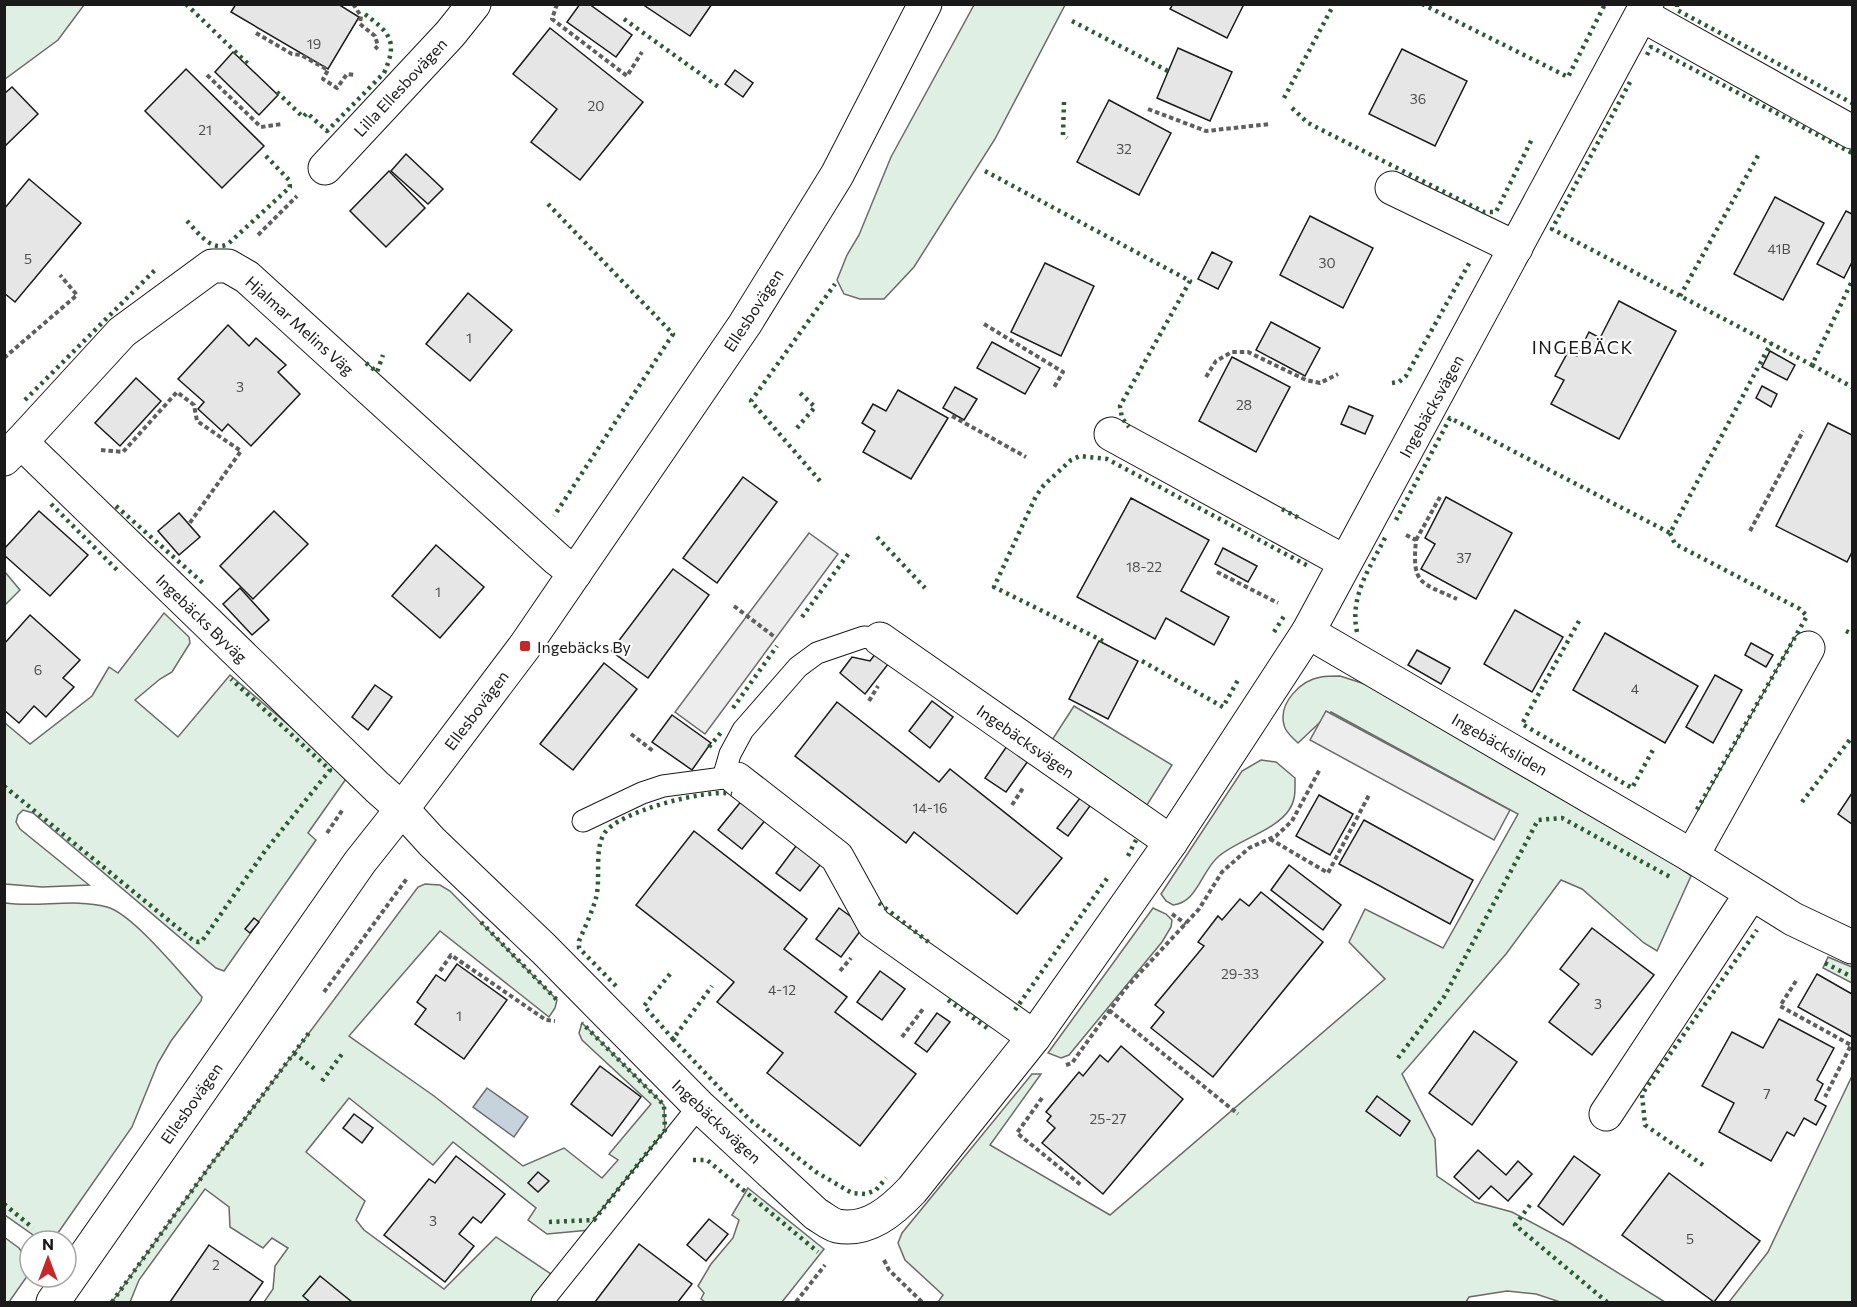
<svg xmlns="http://www.w3.org/2000/svg" width="1857" height="1307" viewBox="0 0 1857 1307" font-family="Commissioner,sans-serif">
  <rect width="100%" height="100%" fill="#fff"/>
  <g fill="#e0efe3" stroke="#6a6a6a" stroke-width="1.5">
    <path d="M5,4H84V5L58,40L5,79Z"/>
    <path d="M974,5H1065L995,139L914,267L884,299H860L844,294L837,280L847,255L859,235L891,157Z"/>
    <path d="M5,572L20,590L5,605H4Z"/>
    <path d="M164,613L189,637L190,643L172,672L160,679L135,700L178,737L230,675L338,767L346,779L308,833L316,840L224,971L216,968L33,813L23,810L18,815L16,822L20,829L89,885L42,887L5,884V723L30,744L92,696L109,667L118,673Z"/>
    <path d="M1340,676L1371,686L1660,854L1691,876L1657,951L1644,943L1582,889L1561,880L1506,954L1402,1074L1435,1139L1437,1176L1475,1202L1512,1212L1570,1243L1665,1302H1560L1536,1294L1507,1291L1469,1297L1466,1302H938L943,1295L905,1260L898,1243L902,1233L1032,1074H1041L990,1145L1110,1215L1385,979L1349,942L1365,909L1443,948L1518,814L1331,712L1298,743C1293,738 1285,732 1284,725C1278,703 1301,680 1321,677C1327,676 1334,676 1340,676Z"/>
    <path d="M1074,706L1172,765L1147,805L1052,740Z"/>
    <path d="M1261,760L1276,762L1295,778C1295,790 1296,800 1289,810C1276,830 1238,840 1219,856C1201,871 1198,902 1173,905L1166,901L1161,894L1242,771Z"/>
    <path d="M425,884L440,885L450,891L557,1000L555,1008L549,1017L440,931L349,1036L434,1096L523,1166L564,1148L602,1178L618,1160L609,1154L651,1104L582,1040L579,1033L582,1023L664,1105L665,1130L594,1219L590,1230L547,1234L528,1220L536,1208L453,1142L433,1165L349,1098L306,1152L365,1201L356,1220L364,1230L444,1289L496,1237L551,1274L530,1302H264L273,1289L275,1266L288,1248L272,1238L263,1248L230,1227L229,1207L205,1189L139,1280L130,1302H112L209,1167L418,887Z"/>
    <path d="M5,903C38,908 74,898 107,907C133,914 182,975 202,997L201,1001L171,1041L158,1063L132,1127L60,1230L53,1238L36,1237L5,1215Z"/>
    <path d="M1153,908L1166,914L1172,920L1171,927L1162,942L1069,1055L1061,1058L1048,1053Z"/>
    <path d="M1828,957L1852,967V983L1823,968Z"/>
    <path d="M1852,1076V1302H1729L1768,1252Z"/>
    <path d="M748,1188L824,1249L782,1302H705L701,1299L704,1293L698,1286L711,1264L733,1238L739,1220L732,1215Z"/>
    <path d="M4,1237L19,1248L30,1264L28,1275L9,1302H5Z"/>
  </g>
  <g fill="#ededed" stroke="#6a6a6a" stroke-width="1.5">
    <path d="M809,533L838,554L705,734L675,712Z"/>
    <path d="M1326,711L1510,810L1494,840L1310,740Z"/>
  </g>
  <path fill="#c6d2dc" stroke="#6a6a6a" stroke-width="1.5" d="M487,1088L528,1117L514,1137L473,1107Z"/>
  <g fill="#e6e6e6" stroke="#1a1a1a" stroke-width="1.5">
    <path d="M236,4H338L359,17L328,69L231,12Z"/>
    <path d="M580,4H589L632,35L616,57L567,22Z"/>
    <path d="M642,4H712L690,36Z"/>
    <path d="M1173,4H1244L1227,38L1170,9Z"/>
    <path d="M550,28L643,102L580,180L531,142L557,109L513,74Z"/>
    <path d="M1178,48L1232,72L1210,121L1157,98Z"/>
    <path d="M1402,49L1467,81L1435,146L1369,114Z"/>
    <path d="M233,52L278,95L259,115L215,72Z"/>
    <path d="M186,69L264,146L222,188L145,111Z"/>
    <path d="M735,70L753,83L743,97L725,84Z"/>
    <path d="M12,87L38,114L4,147V94Z"/>
    <path d="M1109,100L1171,133L1139,195L1077,162Z"/>
    <path d="M406,154L443,189L428,204L391,171Z"/>
    <path d="M389,171L425,208L386,247L350,211Z"/>
    <path d="M29,179L81,223L15,302L4,293V209Z"/>
    <path d="M1775,197L1824,223L1783,300L1734,274Z"/>
    <path d="M1846,211L1852,214V262L1844,278L1817,264Z"/>
    <path d="M1310,216L1373,248L1343,308L1280,275Z"/>
    <path d="M1212,252L1232,262L1218,289L1198,279Z"/>
    <path d="M1045,263L1094,286L1061,356L1011,332Z"/>
    <path d="M468,293L512,330L470,381L426,344Z"/>
    <path d="M1619,301L1676,331L1619,439L1551,404L1564,380L1555,376L1568,352L1577,356L1589,332L1600,338Z"/>
    <path d="M1271,322L1320,348L1305,376L1256,350Z"/>
    <path d="M228,325L249,346L256,338L286,365L278,372L300,394L251,446L228,424L222,431L198,409L204,402L178,379Z"/>
    <path d="M992,342L1040,368L1025,394L977,368Z"/>
    <path d="M1770,351L1795,365L1787,380L1762,367Z"/>
    <path d="M1232,357L1290,387L1256,452L1199,421Z"/>
    <path d="M136,378L161,401L120,446L95,423Z"/>
    <path d="M1762,386L1777,394L1771,407L1756,398Z"/>
    <path d="M955,387L977,399L964,420L943,408Z"/>
    <path d="M898,390L948,418L911,479L863,452L875,431L862,423L873,404L886,411Z"/>
    <path d="M1349,406L1373,416L1365,434L1341,424Z"/>
    <path d="M1828,423L1852,435V552L1847,562L1776,526Z"/>
    <path d="M743,477L777,502L717,583L683,558Z"/>
    <path d="M1446,497L1512,533L1476,599L1421,569L1435,544L1425,538Z"/>
    <path d="M1131,498L1209,540L1181,591L1229,617L1214,645L1166,618L1155,639L1077,597Z"/>
    <path d="M39,511L88,555L50,596L4,555V549Z"/>
    <path d="M274,511L308,544L253,599L220,566Z"/>
    <path d="M179,513L200,537L179,555L158,531Z"/>
    <path d="M436,545L484,587L440,638L392,596Z"/>
    <path d="M1223,548L1257,566L1248,582L1215,564Z"/>
    <path d="M673,569L709,595L648,678L611,651Z"/>
    <path d="M240,588L269,620L252,635L223,604Z"/>
    <path d="M1515,610L1563,637L1532,692L1484,664Z"/>
    <path d="M30,615L80,660L63,678L74,687L46,717L34,706L19,723L4,710V644Z"/>
    <path d="M1605,633L1698,686L1665,743L1573,690Z"/>
    <path d="M1099,641L1138,661L1108,719L1069,699Z"/>
    <path d="M1751,643L1773,655L1766,667L1745,655Z"/>
    <path d="M1417,650L1450,668L1441,684L1408,665Z"/>
    <path d="M876,653L889,663L865,694L840,673L852,657L870,661Z"/>
    <path d="M604,663L637,689L573,770L540,744Z"/>
    <path d="M1715,675L1742,690L1713,743L1686,727Z"/>
    <path d="M375,685L392,697L368,730L352,717Z"/>
    <path d="M932,701L953,717L930,748L909,731Z"/>
    <path d="M837,702L939,782L950,769L1062,858L1017,914L914,832L906,843L795,756Z"/>
    <path d="M672,715L711,743L692,770L652,742Z"/>
    <path d="M1007,746L1028,761L1006,792L985,778Z"/>
    <path d="M1852,793V824L1838,814Z"/>
    <path d="M1319,795L1353,814L1330,855L1296,836Z"/>
    <path d="M1080,798L1090,806L1068,836L1057,828Z"/>
    <path d="M743,799L767,818L742,849L718,830Z"/>
    <path d="M1364,820L1473,880L1450,924L1339,864Z"/>
    <path d="M694,831L807,919L784,949L847,997L835,1012L916,1074L860,1146L767,1073L783,1053L717,1002L734,982L636,905Z"/>
    <path d="M799,842L824,860L800,891L776,873Z"/>
    <path d="M1289,865L1341,905L1323,930L1271,890Z"/>
    <path d="M1261,892L1323,942L1213,1077L1151,1028L1164,1012L1155,1005L1204,946L1198,942L1218,916L1222,920L1240,899L1249,906Z"/>
    <path d="M839,908L864,926L841,957L816,939Z"/>
    <path d="M254,918L259,922L250,933L245,929Z"/>
    <path d="M1592,928L1654,975L1592,1055L1549,1022L1579,984L1560,969Z"/>
    <path d="M457,964L507,1000L464,1059L415,1024L426,1009L417,1002L436,975L445,981Z"/>
    <path d="M880,971L905,989L882,1020L857,1002Z"/>
    <path d="M1817,974L1852,994V1037L1798,1007Z"/>
    <path d="M937,1013L950,1022L927,1052L915,1043Z"/>
    <path d="M1779,1019L1834,1048L1817,1080L1823,1084L1815,1100L1826,1106L1816,1125L1804,1118L1794,1136L1787,1132L1771,1161L1719,1132L1734,1103L1702,1086L1732,1032L1763,1048Z"/>
    <path d="M1474,1031L1517,1062L1472,1125L1429,1093Z"/>
    <path d="M1121,1046L1183,1099L1103,1194L1042,1143L1055,1128L1047,1121L1051,1116L1046,1112L1079,1072L1083,1076L1100,1055L1108,1062Z"/>
    <path d="M600,1066L641,1097L612,1136L571,1104Z"/>
    <path d="M1377,1096L1410,1121L1400,1136L1366,1111Z"/>
    <path d="M354,1114L373,1128L362,1143L343,1128Z"/>
    <path d="M1478,1150L1506,1175L1518,1161L1532,1174L1508,1201L1491,1186L1479,1199L1454,1177Z"/>
    <path d="M456,1156L505,1194L481,1223L473,1217L459,1234L474,1246L445,1282L384,1235L429,1179L435,1183Z"/>
    <path d="M1574,1156L1600,1175L1563,1225L1538,1206Z"/>
    <path d="M538,1172L549,1181L538,1192L528,1183Z"/>
    <path d="M1669,1173L1760,1241L1714,1302L1622,1235Z"/>
    <path d="M709,1219L728,1234L706,1261L687,1245Z"/>
    <path d="M639,1244L692,1284L678,1302H595Z"/>
    <path d="M209,1245L263,1282L249,1302H170Z"/>
    <path d="M320,1276L352,1302H310L303,1296Z"/>
  </g>
  <g fill="none" stroke-linecap="round" stroke-linejoin="round">
    <g stroke="#1a1a1a" stroke-width="23">
      <g id="service">
        <path d="M723,778L730,754L743,730L798,667L817,653L864,637L880,639"/>
        <path d="M583,821L642,793L663,786L723,778L737,779"/>
        <path d="M542,1302L699,1106"/>
      </g>
    </g>
    <g stroke="#1a1a1a" stroke-width="35">
      <g id="minor">
        <path d="M1642,15L1852,132"/>
        <path d="M325,168L450,34L474,4"/>
        <path d="M1392,188L1516,248"/>
        <path d="M1111,434L1345,562"/>
        <path d="M21,442L122,332L212,266H228L247,277L557,559L575,573"/>
        <path d="M4,459L21,442L377,787L402,809L432,842L544,949L699,1106L816,1214C823,1218 830,1224 837,1226C868,1232 892,1211 912,1190L1034,1037L1171,842L1308,632L1647,4"/>
        <path d="M1308,632L1692,856L1793,919L1852,947"/>
        <path d="M880,639L1171,842"/>
        <path d="M737,779L837,857L874,924L1034,1037"/>
        <path d="M1692,856L1808,648"/>
        <path d="M1606,1114L1751,894"/>
      </g>
    </g>
    <g stroke="#1a1a1a" stroke-width="35">
      <path id="secondary" d="M53,1302L360,862L402,809L525,646L745,324L837,175L925,4"/>
    </g>
    <g stroke="#5f5f5f" stroke-width="4" stroke-dasharray="4.5 3" stroke-linecap="butt">
      <path d="M353,4L361,16L360,24L375,36L378,46L375,49"/>
      <path d="M557,4L552,19L627,76L642,52"/>
      <path d="M256,33L292,54L301,55L328,70L323,79L337,88L347,74L355,75"/>
      <path d="M207,75L261,127L282,124"/>
      <path d="M1148,109L1206,131L1270,124"/>
      <path d="M258,235L297,196"/>
      <path d="M984,324L1063,372L1053,389"/>
      <path d="M4,358L77,295L60,275"/>
      <path d="M1206,377L1216,361L1232,352H1248L1306,380L1320,383L1338,374"/>
      <path d="M952,416L1026,457"/>
      <path d="M101,450L123,452L177,392L194,405L197,421L241,451L189,524"/>
      <path d="M1750,531L1803,431"/>
      <path d="M1406,535L1416,540C1412,584 1419,582 1457,599"/>
      <path d="M1416,540L1440,497"/>
      <path d="M1217,572L1278,603"/>
      <path d="M734,606L776,638"/>
      <path d="M869,701L878,686"/>
      <path d="M631,734L653,751"/>
      <path d="M1012,805L1023,788"/>
      <path d="M327,833L343,809"/>
      <path d="M1270,839L1328,873L1369,795"/>
      <path d="M1172,914L1186,924"/>
      <path d="M440,971L451,955L546,1020L555,1021"/>
      <path d="M840,971L851,958"/>
      <path d="M1796,981L1780,1006L1851,1045L1825,1097"/>
      <path d="M324,992L408,877"/>
      <path d="M1109,1010L1238,1114"/>
      <path d="M902,1037L923,1009"/>
      <path d="M1066,1065L1072,1063L1125,989L1199,909L1222,872L1249,848L1276,836L1292,821L1320,769"/>
      <path d="M1042,1098L1017,1133L1081,1185"/>
      <path d="M884,1260L889,1270L922,1302"/>
      <path d="M796,1302L825,1265"/>
    </g>
    <use href="#service" stroke="#fff" stroke-width="21"/>
    <use href="#minor" stroke="#fff" stroke-width="33"/>
    <use href="#secondary" stroke="#fff" stroke-width="33"/>
    <g stroke="#2b5a34" stroke-width="4.5" stroke-dasharray="3 4.5" stroke-linecap="butt">
      <path d="M186,4L249,65"/>
      <path d="M1422,4L1568,77L1605,4"/>
      <path d="M1677,4V10L1852,103"/>
      <path d="M624,19L720,88"/>
      <path d="M1072,21L1168,71"/>
      <path d="M1647,55L1651,47L1852,153"/>
      <path d="M1630,82L1552,229L1812,365L1852,281"/>
      <path d="M277,92L303,117L307,113L327,131L384,73C399,40 389,32 362,12"/>
      <path d="M1284,98L1334,4"/>
      <path d="M1064,102L1063,135L1067,138"/>
      <path d="M1292,108L1308,123L1484,212H1496L1532,139"/>
      <path d="M985,171L1190,281L1120,406L1122,418L1129,427"/>
      <path d="M548,204L673,334L554,516"/>
      <path d="M187,221C197,231 211,253 228,244L290,187L289,180L265,155"/>
      <path d="M1680,296L1760,152"/>
      <path d="M366,363L377,372L383,355"/>
      <path d="M1812,365L1852,387"/>
      <path d="M1392,383L1399,382L1406,376L1471,260"/>
      <path d="M25,400L155,270"/>
      <path d="M797,428L815,407L798,391"/>
      <path d="M820,481L751,401L835,284"/>
      <path d="M51,504L120,573"/>
      <path d="M116,506L204,584"/>
      <path d="M1282,509L1299,518"/>
      <path d="M1396,520L1450,418L1670,533L1771,343"/>
      <path d="M1670,533L1675,544L1800,609L1807,616L1695,813"/>
      <path d="M877,537L925,588"/>
      <path d="M802,617L849,553"/>
      <path d="M1579,621L1522,724L1632,788L1654,748"/>
      <path d="M1846,631L1852,634"/>
      <path d="M1274,632L1286,613"/>
      <path d="M1357,632C1349,596 1371,566 1386,536"/>
      <path d="M1103,641L994,587L1036,496L1044,485L1071,460L1080,456L1107,459L1310,567"/>
      <path d="M1142,661L1223,707L1238,680"/>
      <path d="M733,708L777,646"/>
      <path d="M709,747L723,730"/>
      <path d="M4,786L194,941L199,942L202,941L265,851L330,770L231,679"/>
      <path d="M1802,802L1852,737"/>
      <path d="M1128,856L1137,838"/>
      <path d="M879,903L931,944"/>
      <path d="M481,922L557,1000"/>
      <path d="M1825,963L1852,977"/>
      <path d="M670,974L644,1006L673,1039L712,986"/>
      <path d="M616,986L579,948V941C585,927 592,912 596,898C601,879 594,850 604,834C616,812 708,788 732,794"/>
      <path d="M948,1000L987,1028"/>
      <path d="M1015,1010L1108,877"/>
      <path d="M673,1039L749,1119L816,1172L852,1193L866,1194L876,1190L886,1178"/>
      <path d="M294,1053L316,1070"/>
      <path d="M1398,1058L1444,997L1538,820L1562,818L1672,878"/>
      <path d="M322,1081L342,1054"/>
      <path d="M693,1160H707L818,1252"/>
      <path d="M1703,1165L1645,1125L1642,1094L1757,930"/>
      <path d="M4,1204L33,1228"/>
      <path d="M1530,1205L1515,1225L1607,1302"/>
      <path d="M549,1222L594,1220L665,1130L664,1105L582,1023"/>
      <path d="M112,1302L209,1167L311,1030"/>
    </g>
  </g>
  <rect fill="#c62828" stroke="#fff" stroke-width="2" x="519" y="640" width="12" height="12" rx="3"/>
  <g text-anchor="middle" dominant-baseline="central" stroke-width="4.5" stroke-linejoin="round" paint-order="stroke">
    <g font-size="14" fill="#4d4d4d">
      <text x="314" y="43">19</text>
      <text x="1418" y="98">36</text>
      <text x="596" y="105">20</text>
      <text x="205" y="129">21</text>
      <text x="1124" y="148">32</text>
      <text x="1779" y="248">41B</text>
      <text x="28" y="258">5</text>
      <text x="1327" y="262">30</text>
      <text x="469" y="337">1</text>
      <text x="240" y="386">3</text>
      <text x="1244" y="404">28</text>
      <text x="1464" y="557">37</text>
      <text x="1144" y="566">18-22</text>
      <text x="438" y="591">1</text>
      <text x="38" y="669">6</text>
      <text x="1635" y="688">4</text>
      <text x="930" y="807">14-16</text>
      <text x="1240" y="973">29-33</text>
      <text x="782" y="989">4-12</text>
      <text x="1598" y="1003">3</text>
      <text x="459" y="1015">1</text>
      <text x="1767" y="1093">7</text>
      <text x="1108" y="1118">25-27</text>
      <text x="433" y="1220">3</text>
      <text x="1690" y="1238">5</text>
      <text x="216" y="1264">2</text>
    </g>
    <g font-size="16" fill="#1a1a1a" stroke="#fff">
      <text transform="translate(400 87) rotate(-47)">Lilla Ellesbovägen</text>
      <text transform="translate(753 310) rotate(-57)">Ellesbovägen</text>
      <text transform="translate(300 325) rotate(42)">Hjalmar Melins Väg</text>
      <text transform="translate(1431 406) rotate(-61)">Ingebäcksvägen</text>
      <text transform="translate(202 618) rotate(44)">Ingebäcks Byväg</text>
      <text transform="translate(476 710) rotate(-53)">Ellesbovägen</text>
      <text transform="translate(1026 741) rotate(35)">Ingebäcksvägen</text>
      <text transform="translate(1500 744) rotate(30)">Ingebäcksliden</text>
      <text transform="translate(191 1103) rotate(-55)">Ellesbovägen</text>
      <text transform="translate(717 1121) rotate(43)">Ingebäcksvägen</text>
    </g>
    <g font-size="16" fill="#1a1a1a" stroke="#fff" text-anchor="start">
      <text x="537" y="646">Ingebäcks By</text>
    </g>
    <g font-size="18" letter-spacing="1.5" fill="#1a1a1a" stroke="#fff">
      <text x="1583" y="347">INGEBÄCK</text>
    </g>
  </g>
  <rect width="1857" height="1307" fill="none" stroke="#1a1a1a" stroke-width="12"/>
  <g transform="translate(48 1259)"><circle r="28" fill="#ffffff" stroke="#a3a3a3" stroke-width="1.5"/>
  <path d="M0-4.5L10 22L0 15L-10 22Z" fill="#c62828"/>
  <text y="-9" font-size="16" font-weight="bold" text-anchor="middle" fill="#1a1a1a">N</text>
  </g>
</svg>
